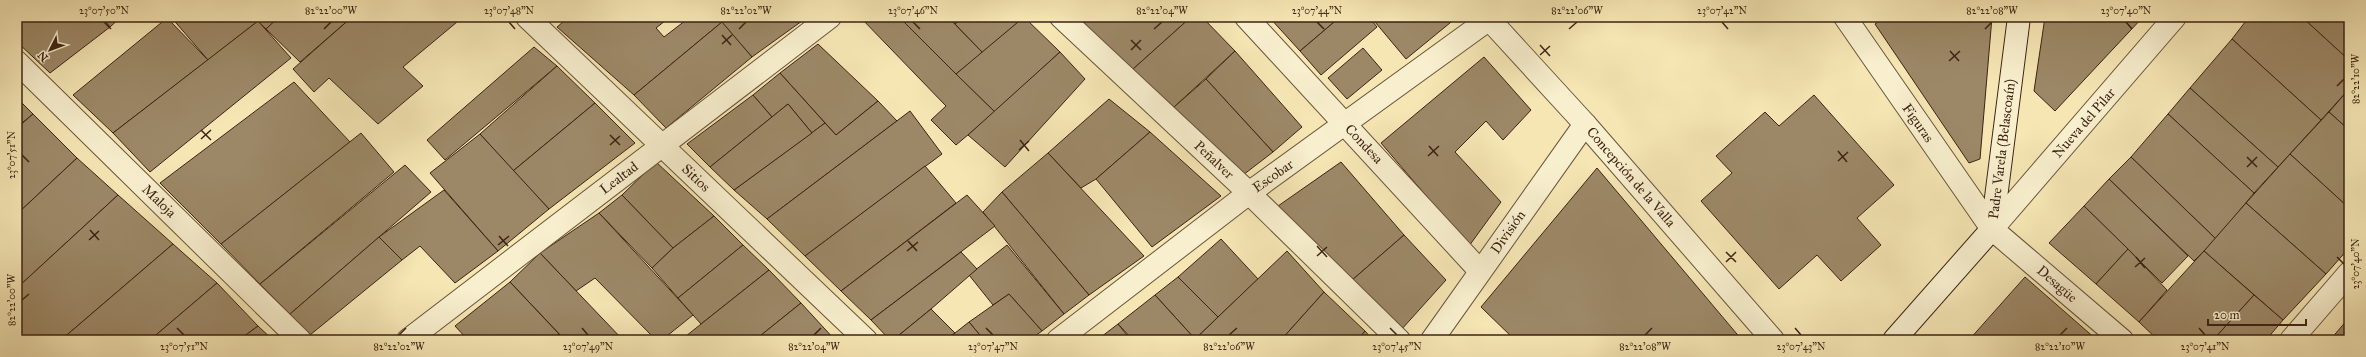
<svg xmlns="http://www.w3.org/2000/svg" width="2366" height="357" viewBox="0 0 2366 357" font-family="'IM FELL Great Primer',serif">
  <rect width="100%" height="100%" fill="#f5e6b4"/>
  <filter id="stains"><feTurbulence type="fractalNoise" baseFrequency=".005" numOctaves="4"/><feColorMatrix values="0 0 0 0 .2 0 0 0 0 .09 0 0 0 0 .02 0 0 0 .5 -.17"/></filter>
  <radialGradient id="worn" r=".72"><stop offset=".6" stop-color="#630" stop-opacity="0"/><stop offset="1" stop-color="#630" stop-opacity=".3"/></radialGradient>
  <g fill="#9c8867" stroke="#3c2313">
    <path d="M28,17H102L110,27L50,73L17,42V26Z"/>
    <path d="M102,17H121L110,27Z"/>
    <path d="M171,17H254L258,21L208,60Z"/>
    <path d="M254,17H279L266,29Z"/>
    <path d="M279,17H352L300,62L266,29Z"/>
    <path d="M352,17H463L403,67L423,86L378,124L329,78L314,92L293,69Z"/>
    <path d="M569,17H670L656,28L664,37L690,17H717L722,22L634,95L557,27Z"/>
    <path d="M717,17H799L802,21L752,57Z"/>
    <path d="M860,17H899L995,112L956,145L931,120L946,106Z"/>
    <path d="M899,17H948L983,53L956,74Z"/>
    <path d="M948,17H964L955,24Z"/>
    <path d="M964,17H1024L983,53L955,24Z"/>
    <path d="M1024,17L1060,52L995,112L956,74Z"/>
    <path d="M1075,17H1091L1083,24Z"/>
    <path d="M1091,17H1191L1132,70L1083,24Z"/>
    <path d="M1191,17H1202L1235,51L1174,107L1132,70Z"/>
    <path d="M1269,17H1340L1300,51Z"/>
    <path d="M1340,17H1369L1377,27L1321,75L1300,51Z"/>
    <path d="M1381,17H1454L1456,18L1406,59L1375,22Z"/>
    <path d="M1885,17H1992L1980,159L1969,163L1875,24Z"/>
    <path d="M2045,17H2143L2055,111L2034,91Z"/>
    <path d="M2249,17H2302L2349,60V89L2321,120L2232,39Z"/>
    <path d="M2302,17H2349V60Z"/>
    <path d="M167,18L208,60L113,133L73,95Z"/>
    <path d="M258,21L291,58L150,172L113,133Z"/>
    <path d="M722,22L752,57L666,128L634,95Z"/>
    <path d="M2232,39L2321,120L2278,167L2190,88Z"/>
    <path d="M818,44L878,101L836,135L780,73Z"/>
    <path d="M534,47L557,66L445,160L427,140Z"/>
    <path d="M1363,48L1382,70L1347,99L1328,78Z"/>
    <path d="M1235,51L1302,127L1273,152L1206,79Z"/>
    <path d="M1060,52L1085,79L1005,167L968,135Z"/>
    <path d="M1484,57L1531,110L1503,140L1486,121L1455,152L1501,202L1469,246L1381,143Z"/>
    <path d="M557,66L595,103L513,171L480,134Z"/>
    <path d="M780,73L825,123L812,133L788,104L772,117L753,95Z"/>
    <path d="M1206,79L1273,152L1243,175L1174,107Z"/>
    <path d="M294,82L350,142L221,244L160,183Z"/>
    <path d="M2190,88L2278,167L2254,193L2168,114Z"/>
    <path d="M2349,89V130L2329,112Z"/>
    <path d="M753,95L772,117L710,167L687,144Z"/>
    <path d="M1814,95L1894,185L1857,218L1881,245L1841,281L1817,255L1779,289L1701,201L1732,173L1716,156L1765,112L1779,126Z"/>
    <path d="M17,98L33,114L17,127Z"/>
    <path d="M1109,99L1150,132L1096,179L1081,188L1048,153Z"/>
    <path d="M878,101L897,121L767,219L734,190L825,123L836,135Z"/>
    <path d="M595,103L635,143L549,209L513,171Z"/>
    <path d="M788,104L812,133L734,190L710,167Z"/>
    <path d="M910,111L942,154L805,256L767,219Z"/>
    <path d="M2329,112L2349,130V208L2290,154Z"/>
    <path d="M33,114L77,158L17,214V128Z"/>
    <path d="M2168,114L2254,193L2216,239L2131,157Z"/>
    <path d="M1150,132L1221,196L1152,247L1096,179Z"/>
    <path d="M361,133L394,172L260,284L221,244Z"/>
    <path d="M480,134L549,209L498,251L430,173Z"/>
    <path d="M1048,153L1144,256L1089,295L1002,192Z"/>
    <path d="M2290,154L2349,208V248L2326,274L2246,203Z"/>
    <path d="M2131,157L2216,239L2194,261L2109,179Z"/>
    <path d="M77,158L118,195L17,288V214Z"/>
    <path d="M656,162L714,216L673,248L622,195Z"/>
    <path d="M1341,162L1404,235L1351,281L1278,206Z"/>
    <path d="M405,165L431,192L290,314L260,284Z"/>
    <path d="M925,166L956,203L841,291L805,256Z"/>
    <path d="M1597,168L1742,340H1515L1481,307Z"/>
    <path d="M2109,179L2188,256L2162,283L2084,206Z"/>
    <path d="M444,190L498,251L455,283L420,246L402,260L379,237Z"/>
    <path d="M1002,192L1089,295L1064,314L983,212Z"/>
    <path d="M118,195L173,244L61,340H21L17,335V288Z"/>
    <path d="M622,195L673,248L652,268L599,213Z"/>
    <path d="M967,195L995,226L871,320L841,291Z"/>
    <path d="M2246,203L2326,274L2283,320L2204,251Z"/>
    <path d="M2084,206L2128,249L2096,284L2049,243Z"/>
    <path d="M599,213L693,315L662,340H656L595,278L576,291L540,253Z"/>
    <path d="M714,216L743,245L678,298L652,268L673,248Z"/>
    <path d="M1404,235L1446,280L1401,330L1351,281Z"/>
    <path d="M379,237L402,260L310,335L290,314Z"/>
    <path d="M1221,239L1258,279L1218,317L1178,277Z"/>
    <path d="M173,244L217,283L150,340H61Z"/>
    <path d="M743,245L769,270L701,324L678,298Z"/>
    <path d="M1007,245L1064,314L1042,331L1009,294L993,305L969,275Z"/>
    <path d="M2128,249L2167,290L2139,322L2096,284Z"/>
    <path d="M1287,251L1324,292L1281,340H1194Z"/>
    <path d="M2204,251L2254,295L2213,340H2158L2139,322Z"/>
    <path d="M961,252L977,269L931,309L893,340H890L871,320Z"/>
    <path d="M540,253L623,340H565L510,282Z"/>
    <path d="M769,270L801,303L755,340H681Z"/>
    <path d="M1178,277L1218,317L1195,339L1155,295Z"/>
    <path d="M2025,277L2097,340H1969Z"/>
    <path d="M510,282L559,334L551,340H468L455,326Z"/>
    <path d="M217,283L258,326L239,340H150Z"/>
    <path d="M1324,292L1365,331L1358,340H1281Z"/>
    <path d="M1009,294L1042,331L1029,340H984L969,322Z"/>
    <path d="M1155,295L1195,339L1194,340H1133L1118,324Z"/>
    <path d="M2254,295L2283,320L2266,340H2213Z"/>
    <path d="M801,303L835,340H755Z"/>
    <path d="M931,309L955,333L946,340H893Z"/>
    <path d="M2348,319L2349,340H2330Z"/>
    <path d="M969,322L984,340H946L955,333Z"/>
    <path d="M1118,324L1131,340H1097Z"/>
    <path d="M258,326L273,340H239Z"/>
    <path d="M1365,331L1373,340H1358Z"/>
    <path d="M559,334L565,340H551Z"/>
  </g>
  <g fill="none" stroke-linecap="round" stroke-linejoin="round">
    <g stroke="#6a543b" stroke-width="24">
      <g id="minor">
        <path d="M527,17L866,340"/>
        <path d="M1061,17L1249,193L1399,340"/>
        <path d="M1246,17L1480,271"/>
        <path d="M1487,17L1585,124L1773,340"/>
        <path d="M1845,17L1992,229L2122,340"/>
        <path d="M17,62L300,340"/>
        <path d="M408,340L830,17"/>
        <path d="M1058,340L1249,193L1492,17"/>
        <path d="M1432,340L1585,124"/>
        <path d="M2291,340L2349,273"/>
      </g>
    </g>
    <g stroke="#6a543b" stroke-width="24">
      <path id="tertiary" d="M1992,229L2175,17"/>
    </g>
    <g stroke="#3c2313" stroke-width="24">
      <path id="secondary" d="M1894,340L1992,229L2019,17"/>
    </g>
    <use href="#minor" stroke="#f8efce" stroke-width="22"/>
    <use href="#tertiary" stroke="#f8efce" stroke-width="22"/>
    <use href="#secondary" stroke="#f8efce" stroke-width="22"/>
  </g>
  <path fill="none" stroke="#3c2313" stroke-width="1.5" d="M104,22L111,29M509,22L515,29M913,22L920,29M1317,22L1324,29M1722,22L1728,29M2126,22L2132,29M324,29L331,22M739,29L746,22M1154,29L1162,22M1569,29L1577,22M1985,29L1992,22M722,35L731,45M1131,40L1141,50M722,44L732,35M1540,45L1550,56M1131,50L1141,40M1950,51L1959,61M1540,55L1550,46M1949,61L1960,51M2337,86L2344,79M201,130L211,140M610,135L620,145M201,139L211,130M1020,140L1029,151M610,145L620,136M1429,146L1438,156M1019,150L1029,141M1838,151L1847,162M22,155L29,162M1428,156L1439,146M2247,157L2257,167M1838,161L1848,152M2247,167L2257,157M90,230L99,240M499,236L508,246M89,240L99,231M908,241L917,251M498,245L509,236M1317,246L1327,257M907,251L918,242M1726,252L1736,262M1317,256L1327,247M2136,257L2145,268M2337,257L2344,264M1726,262L1736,252M2135,267L2145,258M22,300L29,294M177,328L184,335M582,328L588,335M986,328L993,335M1390,328L1397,335M1795,328L1801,335M2199,328L2205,335M399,335L406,328M814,335L821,328M1229,335L1237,328M1645,335L1652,328M2060,335L2067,328"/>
  <g text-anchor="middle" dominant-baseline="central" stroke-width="4" stroke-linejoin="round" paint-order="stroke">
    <g font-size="14" fill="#3c2313" stroke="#f8efce">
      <text transform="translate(1918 123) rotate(55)">Figuras</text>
      <text transform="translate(2084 123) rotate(-49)">Nueva del Pilar</text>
      <text transform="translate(1364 144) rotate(47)">Condesa</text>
      <text transform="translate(2002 149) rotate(-83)">Padre Varela (Belascoaín)</text>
      <text transform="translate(1214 160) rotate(43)">Peñalver</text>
      <text transform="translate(1273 176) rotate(-35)">Escobar</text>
      <text transform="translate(1631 177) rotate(49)">Concepción de la Valla</text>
      <text transform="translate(619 178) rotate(-37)">Lealtad</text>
      <text transform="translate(696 178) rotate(44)">Sitios</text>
      <text transform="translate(159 201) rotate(44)">Maloja</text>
      <text transform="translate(1508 232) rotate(-55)">División</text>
      <text transform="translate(2057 284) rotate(41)">Desagüe</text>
    </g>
  </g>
  <rect width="2366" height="357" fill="none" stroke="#f5e6b4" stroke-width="44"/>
  <g transform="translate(50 50) rotate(228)" stroke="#f8efce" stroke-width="3" paint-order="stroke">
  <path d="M0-3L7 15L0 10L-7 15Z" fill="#3c2313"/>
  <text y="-6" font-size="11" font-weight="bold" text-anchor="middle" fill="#3c2313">N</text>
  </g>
  <path d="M2208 319v6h98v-6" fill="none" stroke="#3c2313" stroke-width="2"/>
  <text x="2214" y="319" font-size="12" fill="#3c2313" stroke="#f8efce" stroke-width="3" paint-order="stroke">20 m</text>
  <rect x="22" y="22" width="2322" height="313" fill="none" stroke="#3c2313" stroke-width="1.5"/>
  <g font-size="10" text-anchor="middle" fill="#3c2313">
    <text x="104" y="14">23°07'50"N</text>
    <text x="331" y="14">82°22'00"W</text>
    <text x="509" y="14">23°07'48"N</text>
    <text x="746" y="14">82°22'02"W</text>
    <text x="913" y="14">23°07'46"N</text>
    <text x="1162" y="14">82°22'04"W</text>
    <text x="1317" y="14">23°07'44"N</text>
    <text x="1577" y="14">82°22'06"W</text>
    <text x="1722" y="14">23°07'42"N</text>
    <text x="1992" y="14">82°22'08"W</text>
    <text x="2126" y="14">23°07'40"N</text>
    <text transform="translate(2355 79) rotate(-90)" y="4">82°22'10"W</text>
    <text transform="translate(11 155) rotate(-90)" y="4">23°07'51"N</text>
    <text transform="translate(2355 264) rotate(-90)" y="4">23°07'40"N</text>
    <text transform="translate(11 300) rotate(-90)" y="4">82°22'00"W</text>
    <text x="184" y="350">23°07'51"N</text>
    <text x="399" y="350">82°22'02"W</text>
    <text x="588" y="350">23°07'49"N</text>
    <text x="814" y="350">82°22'04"W</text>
    <text x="993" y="350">23°07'47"N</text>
    <text x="1229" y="350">82°22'06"W</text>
    <text x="1397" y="350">23°07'45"N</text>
    <text x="1645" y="350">82°22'08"W</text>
    <text x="1801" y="350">23°07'43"N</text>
    <text x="2060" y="350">82°22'10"W</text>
    <text x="2205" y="350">23°07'41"N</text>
  </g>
  <rect width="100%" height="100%" filter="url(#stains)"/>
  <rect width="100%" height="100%" fill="url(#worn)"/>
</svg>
